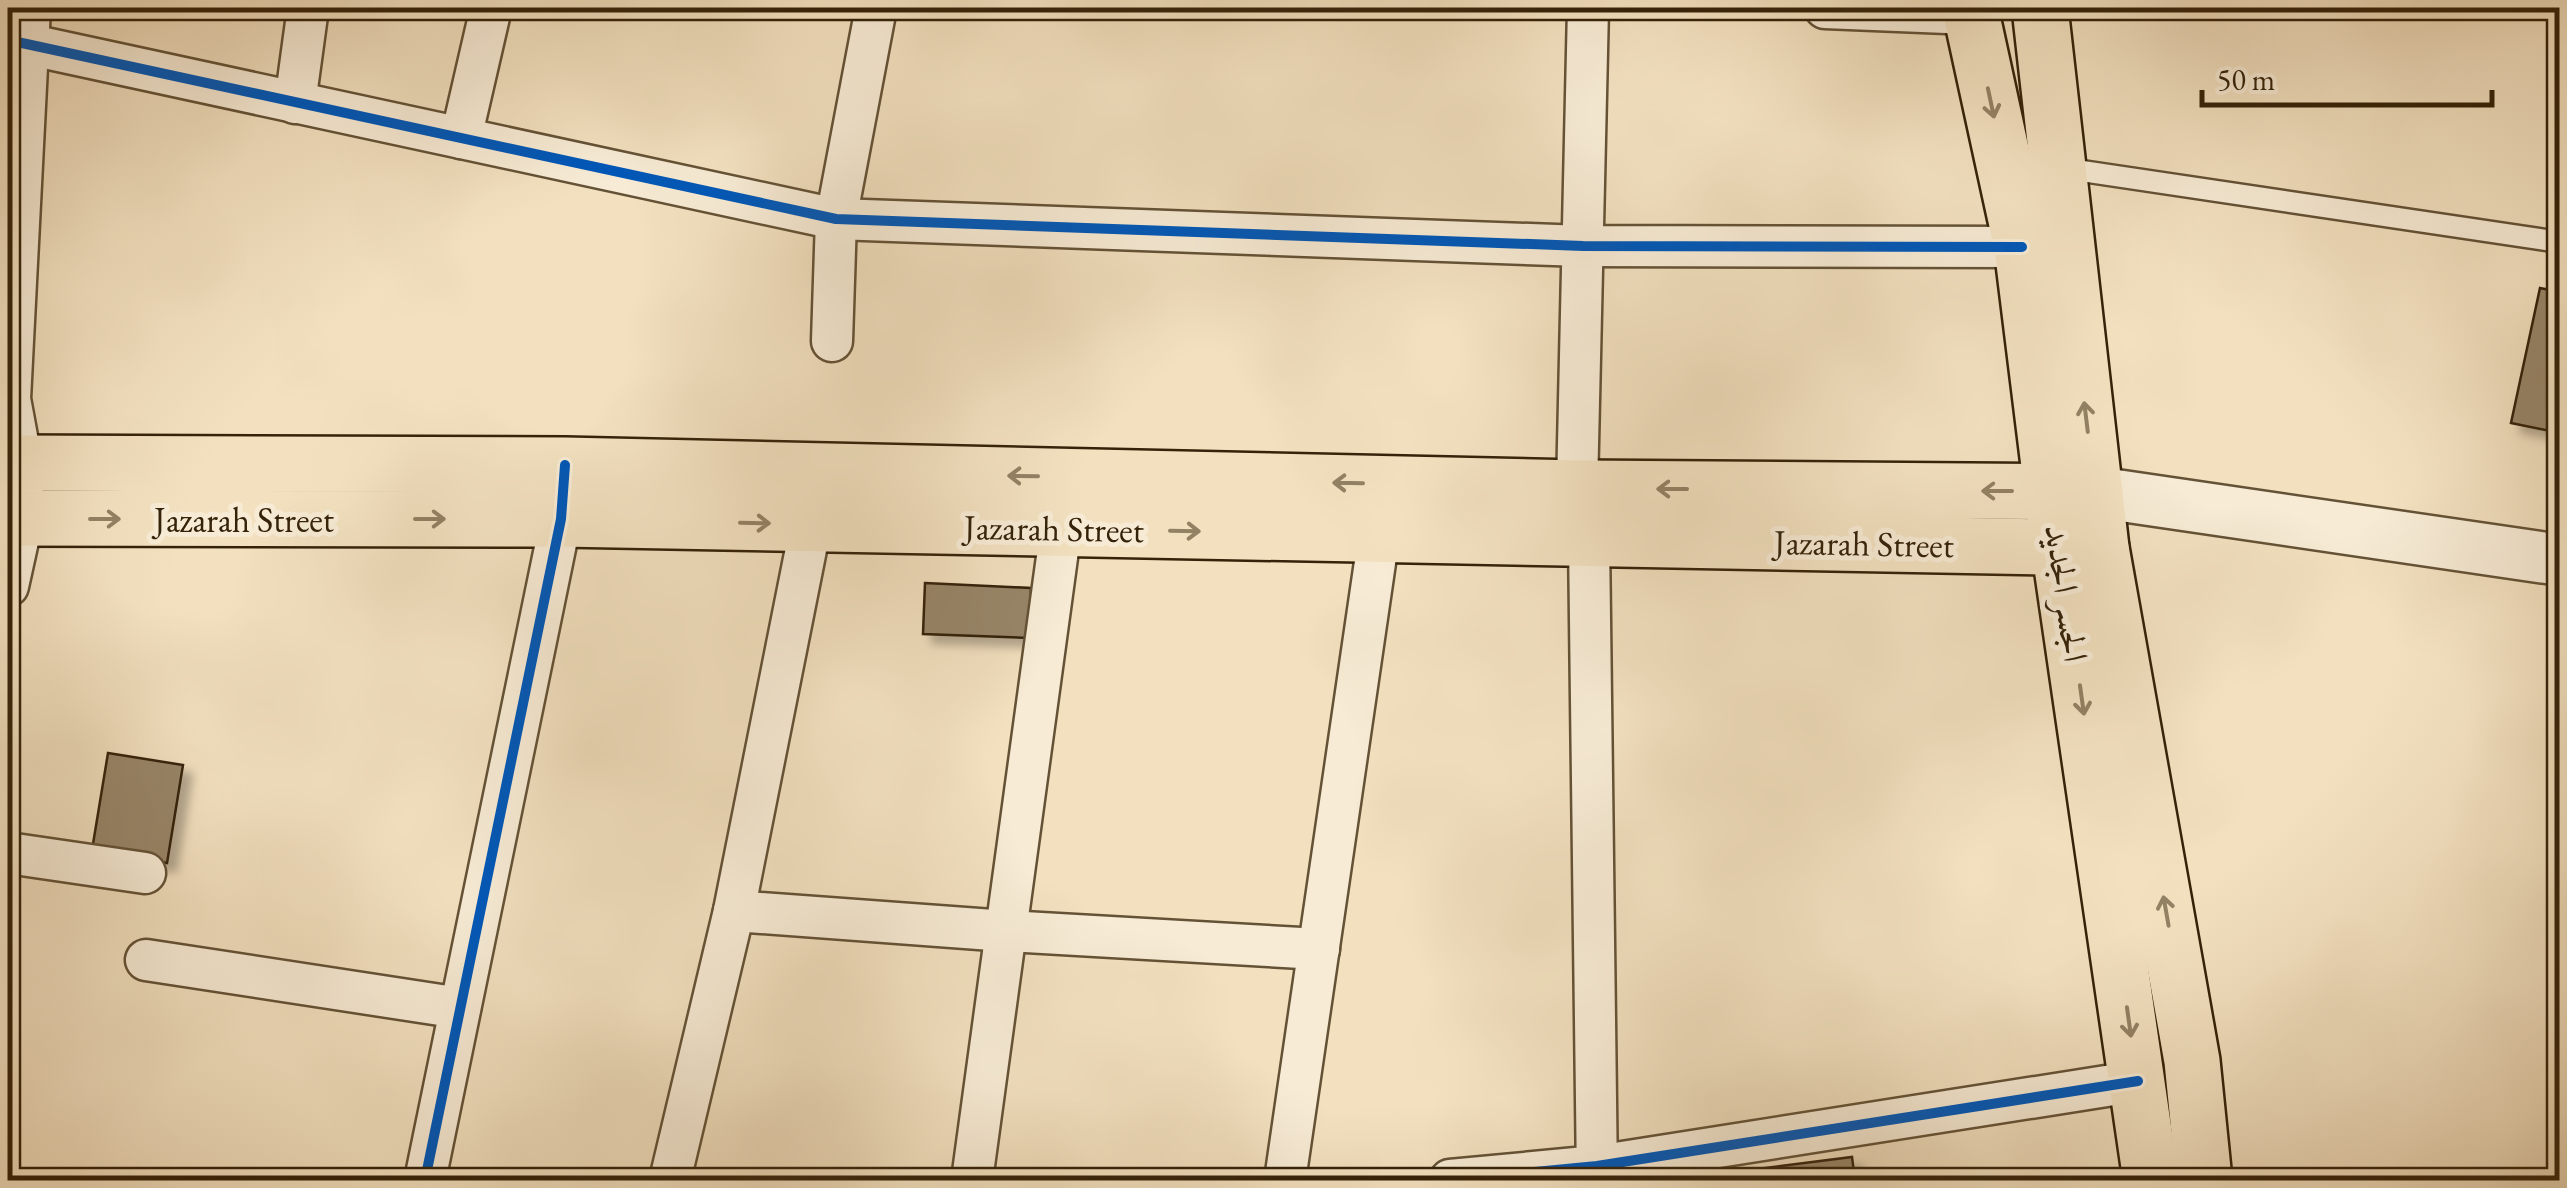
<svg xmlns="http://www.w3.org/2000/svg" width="2567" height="1188" viewBox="0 0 2567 1188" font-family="'EB Garamond',Amiri,serif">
  <defs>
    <filter id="shadow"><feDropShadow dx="9" dy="9" stdDeviation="5" flood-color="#0004"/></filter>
  </defs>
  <rect width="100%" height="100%" fill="#f2e0bf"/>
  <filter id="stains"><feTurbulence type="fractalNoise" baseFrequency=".002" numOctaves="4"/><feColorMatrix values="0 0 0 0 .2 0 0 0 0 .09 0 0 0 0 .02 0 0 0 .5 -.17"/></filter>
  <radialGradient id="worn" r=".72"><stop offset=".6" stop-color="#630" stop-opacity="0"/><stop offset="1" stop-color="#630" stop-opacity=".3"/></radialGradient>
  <g fill="#978568" stroke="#342209" stroke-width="2.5" filter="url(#shadow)">
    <path d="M2540,288L2560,292V433L2511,423Z"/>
    <path d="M925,583L1031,588L1029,638L923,634Z"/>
    <path d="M108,753L183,765L167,863L92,850Z"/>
    <path d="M1852,1157L1855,1180H1735L1733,1172Z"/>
  </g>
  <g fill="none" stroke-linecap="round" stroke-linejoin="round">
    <g stroke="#645236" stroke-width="25">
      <path id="service" d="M2062,168L2560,242"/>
    </g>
    <g stroke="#645236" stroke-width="45">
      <g id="minor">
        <path d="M1825,8L1971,14"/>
        <path d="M8,40L836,219L1583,246L2022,247"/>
        <path d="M295,103L308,8"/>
        <path d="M461,138L491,8"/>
        <path d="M832,341L836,219L876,8"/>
        <path d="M1577,488L1588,8"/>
        <path d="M1589,539L1597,1180"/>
        <path d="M8,586L23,518L22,464L10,399L30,8"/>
        <path d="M8,853L145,873"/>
        <path d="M734,911L1006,931L1319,949"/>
        <path d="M146,960L460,1008"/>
        <path d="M425,1180L561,519L563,494"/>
        <path d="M670,1180L734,911L811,524"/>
        <path d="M972,1180L1061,528"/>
        <path d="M1285,1180L1379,535"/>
        <path d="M1450,1180L1597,1166L2138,1081"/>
      </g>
    </g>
    <g stroke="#645236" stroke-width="55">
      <path id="tertiary" d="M2095,492L2560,560"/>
    </g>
    <g stroke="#342209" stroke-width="60">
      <g id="primary">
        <path d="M1970,8L2022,247L2059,546L2151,1180"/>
        <path d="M2040,8L2101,548L2192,1061L2204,1180"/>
        <path d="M8,463L565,465L1577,488L2095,492"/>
        <path d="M8,518L561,519L2101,548"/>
      </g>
    </g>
    <use href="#service" stroke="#f7ebd5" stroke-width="20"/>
    <use href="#minor" stroke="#f7ebd5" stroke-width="40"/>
    <use href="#tertiary" stroke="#f7ebd5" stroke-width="50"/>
    <use href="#primary" stroke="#f2e0bf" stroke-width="55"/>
    <g stroke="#f7ebd5" stroke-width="16">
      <g id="cycleway">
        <path d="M8,40L836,219L1583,246L2022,247"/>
        <path d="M425,1180L561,519L565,465"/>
        <path d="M1450,1180L1597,1166L2138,1081"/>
      </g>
    </g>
    <use href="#cycleway" stroke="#0057b8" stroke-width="10"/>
  </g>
  <defs><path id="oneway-shaft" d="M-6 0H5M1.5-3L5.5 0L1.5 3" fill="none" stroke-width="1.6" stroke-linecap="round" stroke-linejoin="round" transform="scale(2.5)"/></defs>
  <g stroke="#938164">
    <use href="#oneway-shaft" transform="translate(1991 103) rotate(78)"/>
    <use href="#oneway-shaft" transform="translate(2086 417) rotate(-97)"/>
    <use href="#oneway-shaft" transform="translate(1023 476) rotate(-179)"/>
    <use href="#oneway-shaft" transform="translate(1348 483) rotate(-179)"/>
    <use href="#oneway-shaft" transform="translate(1672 489) rotate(-180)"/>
    <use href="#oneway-shaft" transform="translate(1997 491) rotate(-180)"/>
    <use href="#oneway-shaft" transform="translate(105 519)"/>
    <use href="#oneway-shaft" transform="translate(430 519)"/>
    <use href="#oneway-shaft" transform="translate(755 523) rotate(1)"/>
    <use href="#oneway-shaft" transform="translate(1185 531) rotate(1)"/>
    <use href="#oneway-shaft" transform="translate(2082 700) rotate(82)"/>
    <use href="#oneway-shaft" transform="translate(2166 911) rotate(-100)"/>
    <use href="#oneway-shaft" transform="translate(2129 1022) rotate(82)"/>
  </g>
  <g text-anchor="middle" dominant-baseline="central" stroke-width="10" stroke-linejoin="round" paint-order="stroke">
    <g font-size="35" fill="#342209" stroke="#f7ebd5">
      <text x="244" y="519">Jazarah Street</text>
      <text transform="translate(1054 528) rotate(1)">Jazarah Street</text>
      <text transform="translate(1864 543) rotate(1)">Jazarah Street</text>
      <text transform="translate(2067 593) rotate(82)">الجسر الجديد</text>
    </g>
  </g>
  <rect width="2567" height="1188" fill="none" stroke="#f2e0bf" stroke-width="40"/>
  <rect x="10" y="10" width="2547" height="1168" fill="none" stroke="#342209" stroke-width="5"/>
  <rect x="20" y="20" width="2527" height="1148" fill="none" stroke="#342209" stroke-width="2.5"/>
  <path d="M2202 90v15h290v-15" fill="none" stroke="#342209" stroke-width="5"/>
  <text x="2217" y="90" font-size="30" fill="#342209" stroke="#f7ebd5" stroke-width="8" paint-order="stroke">50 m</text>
  <rect width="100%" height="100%" filter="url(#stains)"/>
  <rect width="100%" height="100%" fill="url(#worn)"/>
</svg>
